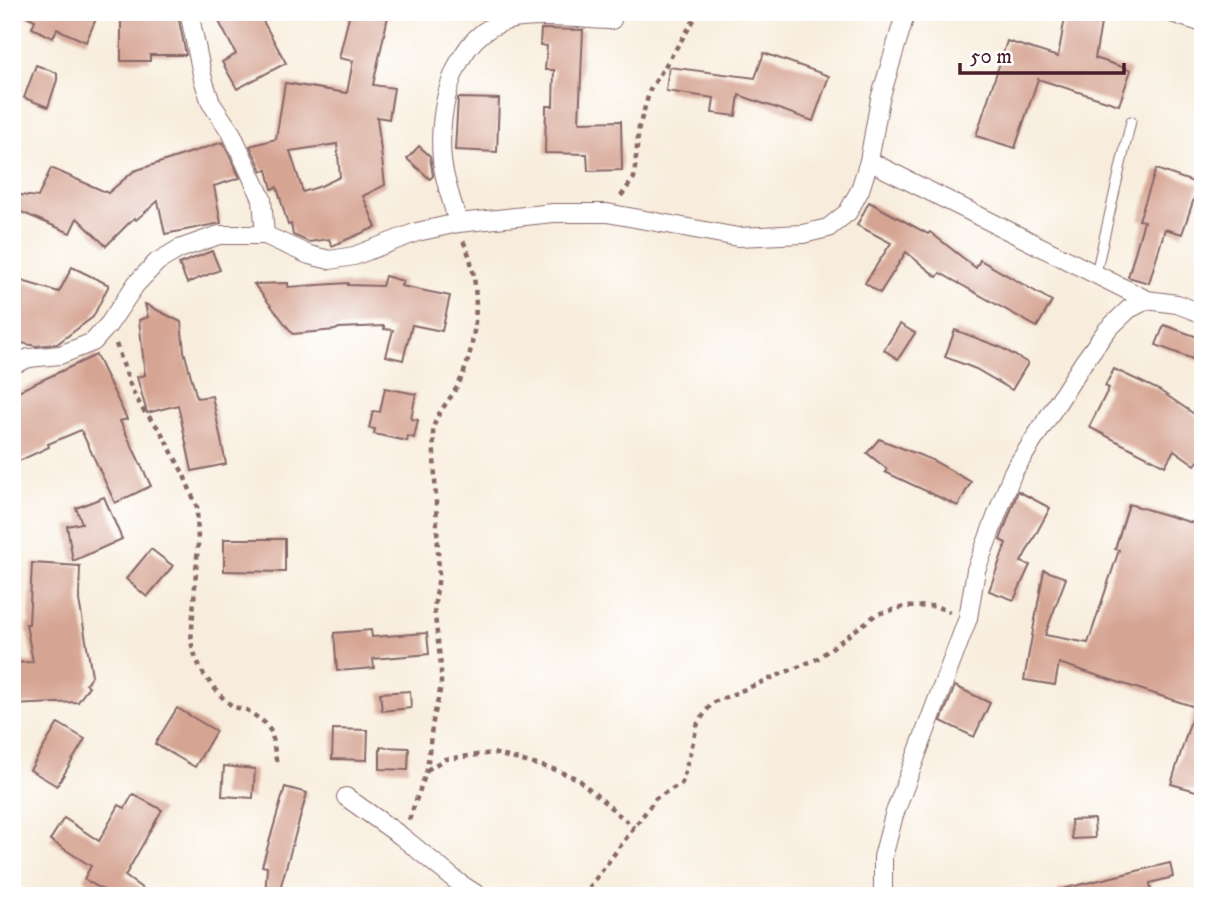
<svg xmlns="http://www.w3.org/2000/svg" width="1215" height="908" viewBox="0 0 1215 908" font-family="'IM FELL DW Pica',serif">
  <rect width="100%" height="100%" fill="#fff"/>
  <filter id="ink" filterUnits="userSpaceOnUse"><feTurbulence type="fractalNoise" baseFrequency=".0143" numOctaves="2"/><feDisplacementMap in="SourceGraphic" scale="14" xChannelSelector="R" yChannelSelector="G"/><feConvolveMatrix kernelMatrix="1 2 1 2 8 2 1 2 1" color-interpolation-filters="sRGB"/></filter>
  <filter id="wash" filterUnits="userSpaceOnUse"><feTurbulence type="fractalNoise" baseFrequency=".00686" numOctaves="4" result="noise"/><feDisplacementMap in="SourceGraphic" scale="28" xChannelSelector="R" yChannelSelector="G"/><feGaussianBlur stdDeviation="1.57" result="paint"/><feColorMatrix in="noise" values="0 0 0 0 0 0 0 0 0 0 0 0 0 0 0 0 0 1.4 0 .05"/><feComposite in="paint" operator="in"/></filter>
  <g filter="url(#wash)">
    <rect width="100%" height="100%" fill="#f8eddc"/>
    <g id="blocks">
      <g fill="#d6a493" fill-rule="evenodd">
        <path d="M18,12H99L86,42L57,29L53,38L32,28L35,20Z"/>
        <path d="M121,12H145V16L178,15L186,55H150V61H121Z"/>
        <path d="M214,12H258L286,63L237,89L222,62L236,54Z"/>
        <path d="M350,12H389L373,85L394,88L389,119L377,117L385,185L363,196L376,227L332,246L329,239L309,242L293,235L291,224L288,225L277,187L272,189L267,170L262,171L250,146L276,139L285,83L347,93L353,61L339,58ZM337,144L340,177L321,186L303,192L290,151Z"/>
        <path d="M1066,12H1103L1095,58L1131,70L1119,105L1038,79L1015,148L976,136L1007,41L1058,57Z"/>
        <path d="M541,29L583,30L579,122L621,121L622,170L588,171L587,154L545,153L546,106H553L554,70H545L547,46L540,45Z"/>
        <path d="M764,53L829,76L813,121L739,95L736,116L712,113L714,98L666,91L669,67L755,78Z"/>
        <path d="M36,65L57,73V80L48,107L24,98Z"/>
        <path d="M458,98L499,99L497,152L455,150Z"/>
        <path d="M223,142L240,178L214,186L221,223L165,234L158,201L136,220L134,218L106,246L77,218L70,233L12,208V194L38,197L51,168L108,193L134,171Z"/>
        <path d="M419,146L430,156L433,176L430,179L407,159Z"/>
        <path d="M1156,169L1199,184L1182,234L1165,229L1149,283L1128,277L1144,221L1139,220Z"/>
        <path d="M869,202L928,234L930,232L976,268L980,260L1052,301L1037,327L940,273L937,277L906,252L880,293L865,283L891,243L857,225Z"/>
        <path d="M212,251L220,270L187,283L179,264Z"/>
        <path d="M72,267L109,285L93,317L57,344L36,346L12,341V278L59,292Z"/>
        <path d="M385,276L403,281L401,286L450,296L442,331L412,325L403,360L386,356L393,330L384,329V326L339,328L335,330L293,334L254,284L288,283V287L348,283V285L382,286Z"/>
        <path d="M145,304L181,322L184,351L197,398L212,396L226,464L192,471L178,405L147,413L137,377L145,375L139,320L148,317Z"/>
        <path d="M900,324L915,333L898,359L884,350Z"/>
        <path d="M1164,325L1203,339V363L1156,345Z"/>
        <path d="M955,330L1000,347L1028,363L1012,390L976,369L945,357Z"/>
        <path d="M96,355L127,419L120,421L151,486L115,503L81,430L48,444L49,447L17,462L12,452V394Z"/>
        <path d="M1114,369L1159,390L1203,420V455L1195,465L1174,450L1165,466L1089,427L1109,388L1105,386Z"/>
        <path d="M385,388L416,394L411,419L418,420L414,438L408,436L407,441L374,434L375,429L369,428L373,411L380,412Z"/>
        <path d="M879,439L932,460L971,482L958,506L885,472L887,469L867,453Z"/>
        <path d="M1018,491L1050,508L1021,562L1030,565L1014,600L989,591L1006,543L1000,540Z"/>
        <path d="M104,497L122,539L73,561L67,526L82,523L76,508Z"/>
        <path d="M1129,504L1203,526V793L1171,784L1195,707L1059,663L1055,685L1024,680L1044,570L1066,578L1045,635L1088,643L1119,550L1115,549Z"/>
        <path d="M224,539H285V572L224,571Z"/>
        <path d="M151,549L173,566L147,597L126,579Z"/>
        <path d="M32,563L80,566L79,600L92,675L86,684L89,686L78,702L12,705V663L33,662L26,624H29Z"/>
        <path d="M371,630L372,637L427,633L429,654L373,659L374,668L337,671L334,633Z"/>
        <path d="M955,686L990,703L974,737L941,721Z"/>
        <path d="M410,691L411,708L382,711L380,693Z"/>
        <path d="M177,708L216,731L195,767L155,744Z"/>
        <path d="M58,723L85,739L57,786L30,770Z"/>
        <path d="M333,729L368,730L367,760L332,759Z"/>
        <path d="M380,747L409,748L408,770L380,769Z"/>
        <path d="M224,766L255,769L253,798L222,796Z"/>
        <path d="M285,787L307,793L278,896H265L267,867L262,866Z"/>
        <path d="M133,794L162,810L125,876L153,896H114L84,879L91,866L50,840L64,818L99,841L119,805L125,808Z"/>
        <path d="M1094,819L1095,838L1072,839L1071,820Z"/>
        <path d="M1170,863L1173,877L1150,883L1152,896H1133L1131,888L1103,896H1059L1058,890Z"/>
      </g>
    </g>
  </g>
  <g filter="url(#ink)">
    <use href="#blocks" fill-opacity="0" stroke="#876769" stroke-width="2"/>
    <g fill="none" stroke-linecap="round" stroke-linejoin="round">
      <g stroke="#876769" stroke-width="11">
        <path id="service" d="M1096,273L1131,121"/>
      </g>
      <g stroke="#876769" stroke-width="20">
        <g id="minor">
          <path d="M189,12L203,79L211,103L232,134L262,199L265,235"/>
          <path d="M1168,12L1203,23"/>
          <path d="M869,161L1147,300"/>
          <path d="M458,223C453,203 444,181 442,160C437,110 453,34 509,20C535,14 584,19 612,20"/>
          <path d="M12,365L29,358L60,355L93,342L109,324L136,284L157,262L179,249L219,235H265L309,255L330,260L354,256L417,232L458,223L553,213H607L738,237L803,234L828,228L848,212L860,190L869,161L880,99L906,12"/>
          <path d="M346,797L401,836L459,883L479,896"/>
          <path d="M883,896V857L894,815L968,618L976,570L1013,472L1083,363L1107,330L1129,309L1147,300L1177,304L1203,314"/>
        </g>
      </g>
      <g stroke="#876769" stroke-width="4.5" stroke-dasharray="5 5" stroke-linecap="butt">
        <path d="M621,196L634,178L639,127L650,90L699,12"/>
        <path d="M116,344L132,390L143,410L160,430L183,473L197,507L198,544L191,642L196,659L204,675L220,695L233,707L247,710L265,723L272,733L277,766"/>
        <path d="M427,770L445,759L493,753L556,770L578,779L634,828"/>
        <path d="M409,820L427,770L432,726L441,686V667L434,608L439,576L433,430C436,412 451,400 459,383C478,346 483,279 463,241"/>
        <path d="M583,896L656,798L682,783L698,723L712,703L817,659L877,614L904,607L935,606L950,612"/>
      </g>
      <use href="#service" stroke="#fff" stroke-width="9"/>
      <use href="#minor" stroke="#fff" stroke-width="18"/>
    </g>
  </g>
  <rect width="1215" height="908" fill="none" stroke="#fff" stroke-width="42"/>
  <path d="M960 63v10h164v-10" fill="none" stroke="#4a1f2b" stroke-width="3.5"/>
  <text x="970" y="63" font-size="21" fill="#4a1f2b" stroke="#ffffff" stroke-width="5" paint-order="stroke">50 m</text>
</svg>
